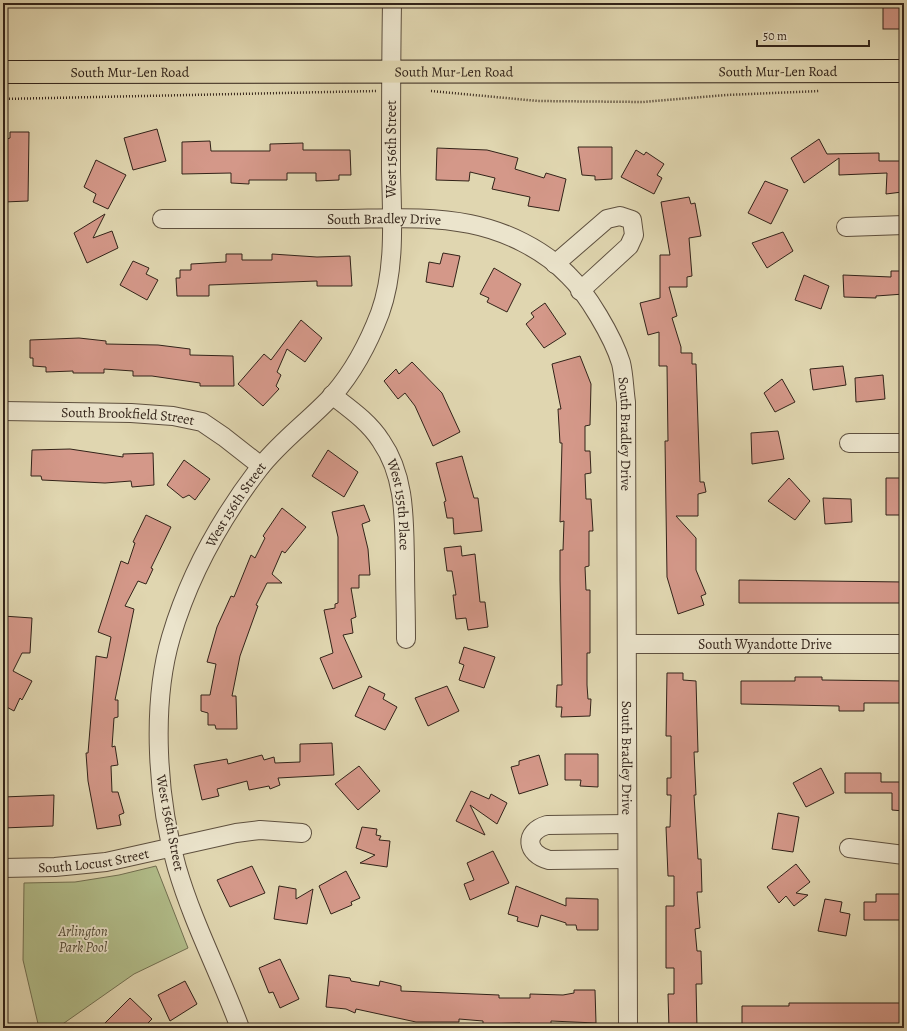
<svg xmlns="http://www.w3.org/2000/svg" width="907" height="1031" viewBox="0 0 907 1031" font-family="Alegreya,serif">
  <rect width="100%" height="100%" fill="#e0d6b0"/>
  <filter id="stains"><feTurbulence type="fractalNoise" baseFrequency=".005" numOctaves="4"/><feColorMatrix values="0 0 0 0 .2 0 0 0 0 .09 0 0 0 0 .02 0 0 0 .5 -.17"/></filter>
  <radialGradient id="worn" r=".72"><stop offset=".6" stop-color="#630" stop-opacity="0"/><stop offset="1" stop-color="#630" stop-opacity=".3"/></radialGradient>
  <path fill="#b2be8b" stroke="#727052" d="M156,866L188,948L134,974L57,1028H39L23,960L24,883L75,882L119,875Z"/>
  <g fill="#d49889" stroke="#322319">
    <rect x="883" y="3" width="21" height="26"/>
    <path d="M157,129L166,161L133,170L124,138Z"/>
    <path d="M10,132H29L28,201L4,202L3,143L7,142V139L10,138Z"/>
    <path d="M819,139L827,154L879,153V161H904V178H901L902,192L886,194L887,173L839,175V158L804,183L791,158Z"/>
    <path d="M210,141L211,151H270V144L303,143V150H350L351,175H339V180L316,181V173H287V180H249V184L231,183V173L182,174V142Z"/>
    <path d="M578,147H612V179L595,180V176L582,175Z"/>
    <path d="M437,148L487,150L518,158L515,169L544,178L546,173L566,179L559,211L528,206L530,197L492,189L495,178L470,172L469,181L436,180Z"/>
    <path d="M636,150L644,155L646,152L664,164L657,175L662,178L654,194L621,177Z"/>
    <path d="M96,160L126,175L108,209L93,202L96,194L84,187Z"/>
    <path d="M765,181L788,190L771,224L748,213Z"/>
    <path d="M689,197L691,204L695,203L701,236L689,238L692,276L687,277V287H669L677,316L672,318L681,347V353H692V364H696L700,482H704L706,492L698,494V516H676L696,538V570L706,594L701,596L704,605L678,614L667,577L665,441H668L667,366H659V332L648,335L640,303L660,298V255H670L661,202Z"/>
    <path d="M105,214L93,238L112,231L118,248L87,263L74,233Z"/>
    <path d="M783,232L793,251L767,268L752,243Z"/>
    <path d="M443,253L460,256L453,287L426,282L429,262L440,264Z"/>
    <path d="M226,254H242V260H272V254L317,257L350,256L352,286H317V281L209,285V296H177L176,278H180V270H191V264L226,262Z"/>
    <path d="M133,261L149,268L146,274L158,280L147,300L120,285Z"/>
    <path d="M494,268L521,284L507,312L487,302L489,298L480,294Z"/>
    <path d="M891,271H904V294L876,296V298L844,297L843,275L891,277Z"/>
    <path d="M804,275L829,286L821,309L795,300Z"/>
    <path d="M545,303L566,334L544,348L526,324L534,317L531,313Z"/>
    <path d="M301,320L322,338L305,362L287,349L277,372L281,375L276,386L279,389L263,406L238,384L264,354L271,360Z"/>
    <path d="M79,338L106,341V344L158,345L190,349V355L233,356L234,386H200V383L152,376H133V371L104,369V373H73V371L46,372V367L33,366V358H30V340Z"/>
    <path d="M580,356L591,384L590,425L585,426V451H590L591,473L585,474L586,499H591L593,531H589V566L585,567L586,590H590V653H587V685L588,699H591L590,716L561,717L562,707H556L557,685H562L560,580V550H563L564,521L560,522L562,443H560L558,409H561L552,364Z"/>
    <path d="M412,362L442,393L460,432L433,446L415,406L405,393L398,399L384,381L396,369L399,374Z"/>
    <path d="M843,366L846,385L813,390L810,369Z"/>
    <path d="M883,375L885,399L856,402L855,378Z"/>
    <path d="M782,379L795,402L775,412L764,393Z"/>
    <path d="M778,431L784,459L752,464L751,433Z"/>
    <path d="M70,449L123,457V454L153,453L154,485L132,487L131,481L105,483L42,480L41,476H31L32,450Z"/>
    <path d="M328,450L358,472L344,497L312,476Z"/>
    <path d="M462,456L474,498H478L482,531L454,534L453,518H447L444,502L446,501L436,463Z"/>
    <path d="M184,460L210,479L195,500L189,495L183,498L167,485Z"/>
    <path d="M789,478L810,501L795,520L768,501Z"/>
    <path d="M886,478H903L904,515H886Z"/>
    <path d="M823,498L851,499L852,522L825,524Z"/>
    <path d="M364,505L370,521L362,524L368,549L370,575H359V588H351L356,617L351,619L353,633L343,635L362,677L333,689L320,658L333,653L324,610L335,608V604L338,603V537L332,512Z"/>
    <path d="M282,508L306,527L285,553L282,551L272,574L282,583H267L256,605L258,606L240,656L232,696H236L237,729H216L215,725H208V713L201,711V695H210L216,664L207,662L217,627L231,596L234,597L251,555L255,558L265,538L263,536Z"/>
    <path d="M146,515L171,527L151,568L153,569L146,584L138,581L125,606L134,609L115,700H118V717L114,718L112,747L115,746L118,765L111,766L112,792H118L124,813L119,815L121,825L97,829L88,781L86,753H88L96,656L107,658L111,637L98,632L121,561L128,564L135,543L133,542Z"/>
    <path d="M461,546L462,556L475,554L480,602H485L488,627L468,630L466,618L456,619L453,595H456L452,571H447L444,548Z"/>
    <path d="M739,580L904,582V603H739Z"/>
    <path d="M3,616L32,618L30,653H22L13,671L32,681L22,700L20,698L14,711L3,705Z"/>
    <path d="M464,647L495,657L484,688L459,680L464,665L459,663Z"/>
    <path d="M667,673H683V680L696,681L698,752H694L696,795H694L698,859H701L702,892H697L700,928L695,929L697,951H701L702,984H696L697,1028H669L668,994H674V968H666V906H674V876H668L666,827H670L671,795H667V778H671V736H666Z"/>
    <path d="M795,677H822V680L904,681V703H864V711H839V706L741,704V681H795Z"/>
    <path d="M369,686L385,694L383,699L397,707L385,730L355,716Z"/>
    <path d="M447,686L459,711L428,726L415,698Z"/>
    <path d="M332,743L334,775L278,778L280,785L270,789L269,786L249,790L247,781L217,789L219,796L202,800L194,765L227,759L228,764L262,755L264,760L274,757L275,763L300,762V744Z"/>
    <path d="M565,754H598V787L580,786L581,780H565Z"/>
    <path d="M539,755L548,785L519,794L511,767L519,765V761Z"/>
    <path d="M359,766L380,791L358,810L335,784Z"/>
    <path d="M821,768L834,793L806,807L793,783Z"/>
    <path d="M845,773H881V782H904V811L892,810V793H845Z"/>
    <path d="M471,791L489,799L491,794L507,803L497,824L470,805L485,835L456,821Z"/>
    <path d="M54,795L53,826L3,828V797Z"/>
    <path d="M778,813L799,817L793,852L772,849Z"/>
    <path d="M362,827L377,829L376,835L381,836L379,840L390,841L387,867L360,863L375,855L356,848Z"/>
    <path d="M493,851L509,883L470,900L464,884L474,880L467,863Z"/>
    <path d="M796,864L810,882L796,893L808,895L794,906L786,896L779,903L767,887Z"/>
    <path d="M252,866L265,893L230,907L217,880Z"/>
    <path d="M346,871L360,898L351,902L352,905L331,914L319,886Z"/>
    <path d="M279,886L296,889V899L313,889L307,924L274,919Z"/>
    <path d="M516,886L566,906V898L598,899V930H577L576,925H566V923L541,915L538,927L517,921L518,917L508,914Z"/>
    <path d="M876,894H900V920H864V902H876Z"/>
    <path d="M825,899L842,902L840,912L850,914L846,936L818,931Z"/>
    <path d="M280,959L299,999L280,1008L273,992L269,993L259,968Z"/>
    <path d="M329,975L350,978L351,981L379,986L380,981L401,986V991L499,995V998H530V994L563,995L574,993V990H595L596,1023L551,1021V1025L519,1027L520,1023L483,1024V1021L459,1019V1022H416L356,1009L355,1013L346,1009L326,1007Z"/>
    <path d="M185,981L197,1004L170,1021L158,995Z"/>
    <path d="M130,998L152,1019L143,1028H100Z"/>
    <path d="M789,1003H904V1025L742,1027V1006H789Z"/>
  </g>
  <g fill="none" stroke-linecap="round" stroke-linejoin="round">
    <g stroke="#5e503f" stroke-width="20">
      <g id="minor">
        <path id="s1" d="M162,219C220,219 279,219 337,219C381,219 427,215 470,224C505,231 543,249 568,275C587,293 613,337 621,363C624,375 624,389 626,402L628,1028"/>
        <path d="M846,227L904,225"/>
        <path d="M555,264L607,219L620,216L632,220L634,235L629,246L580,291"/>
        <path id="s2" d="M332,395C350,409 369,422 381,441C406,477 404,521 405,563C405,588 406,614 406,639"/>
        <path id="s3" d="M3,411L131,413L173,416L202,422L224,437L261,466"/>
        <path d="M849,443H904"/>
        <path id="s4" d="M627,644H904"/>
        <path d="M627,824L547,825C523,832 526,854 549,860L627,859"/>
        <path d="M849,848L904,855"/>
        <path id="s5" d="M3,868L55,867L106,862L236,833L260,830L302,833"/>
        <path id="s6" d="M240,1028C220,974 193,923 177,868C157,800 151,705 171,637C189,576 220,520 258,470C279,442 309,421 333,395C353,372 369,342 380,313C396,269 392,217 391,170C391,114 391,59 392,3"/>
      </g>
    </g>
    <g stroke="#322319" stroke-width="24">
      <g id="major">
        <path id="s7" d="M3,72L904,71"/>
      </g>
    </g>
    <g stroke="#322319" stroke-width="2.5" stroke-dasharray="1 2" stroke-linecap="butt">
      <path d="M431,91L538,101L643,102L726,95L820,91"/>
      <path d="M3,99L376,91"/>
    </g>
    <use href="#minor" stroke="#ebe4cc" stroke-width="18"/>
    <use href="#major" stroke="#e0d6b0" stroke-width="22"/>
  </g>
  <g text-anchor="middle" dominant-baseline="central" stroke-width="3.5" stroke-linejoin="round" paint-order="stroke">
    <g font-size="14" fill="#322319" stroke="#ebe4cc">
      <text stroke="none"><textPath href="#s7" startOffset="451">South Mur-Len Road</textPath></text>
      <text stroke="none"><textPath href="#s7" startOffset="775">South Mur-Len Road</textPath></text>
      <text stroke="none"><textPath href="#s7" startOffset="127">South Mur-Len Road</textPath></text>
      <text transform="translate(391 149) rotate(-90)">West 156th Street</text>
      <text stroke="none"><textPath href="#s1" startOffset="222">South Bradley Drive</textPath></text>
      <text stroke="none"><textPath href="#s3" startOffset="125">South Brookfield Street</textPath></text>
      <text stroke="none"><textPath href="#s1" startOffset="595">South Bradley Drive</textPath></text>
      <text stroke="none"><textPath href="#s6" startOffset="554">West 156th Street</textPath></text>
      <text stroke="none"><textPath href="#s2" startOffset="135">West 155th Place</textPath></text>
      <text stroke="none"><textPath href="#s4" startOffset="138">South Wyandotte Drive</textPath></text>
      <text stroke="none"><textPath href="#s1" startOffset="919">South Bradley Drive</textPath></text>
      <text transform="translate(170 823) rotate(79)">West 156th Street</text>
      <text stroke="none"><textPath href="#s5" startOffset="91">South Locust Street</textPath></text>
    </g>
    <g font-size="14" font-style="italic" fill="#524a36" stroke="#ebe4cc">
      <text x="83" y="931">Arlington<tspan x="83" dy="16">Park Pool</tspan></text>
    </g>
  </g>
  <rect width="907" height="1031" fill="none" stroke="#e0d6b0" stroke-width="16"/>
  <rect x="4" y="4" width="899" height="1023" fill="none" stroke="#322319" stroke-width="2"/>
  <rect x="8" y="8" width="891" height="1015" fill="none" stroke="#322319"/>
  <path d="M757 40v6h112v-6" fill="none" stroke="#322319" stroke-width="2"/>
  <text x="763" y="40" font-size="12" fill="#322319" stroke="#ebe4cc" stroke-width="3" paint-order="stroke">50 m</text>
  <rect width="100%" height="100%" filter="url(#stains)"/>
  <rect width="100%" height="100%" fill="url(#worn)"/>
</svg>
